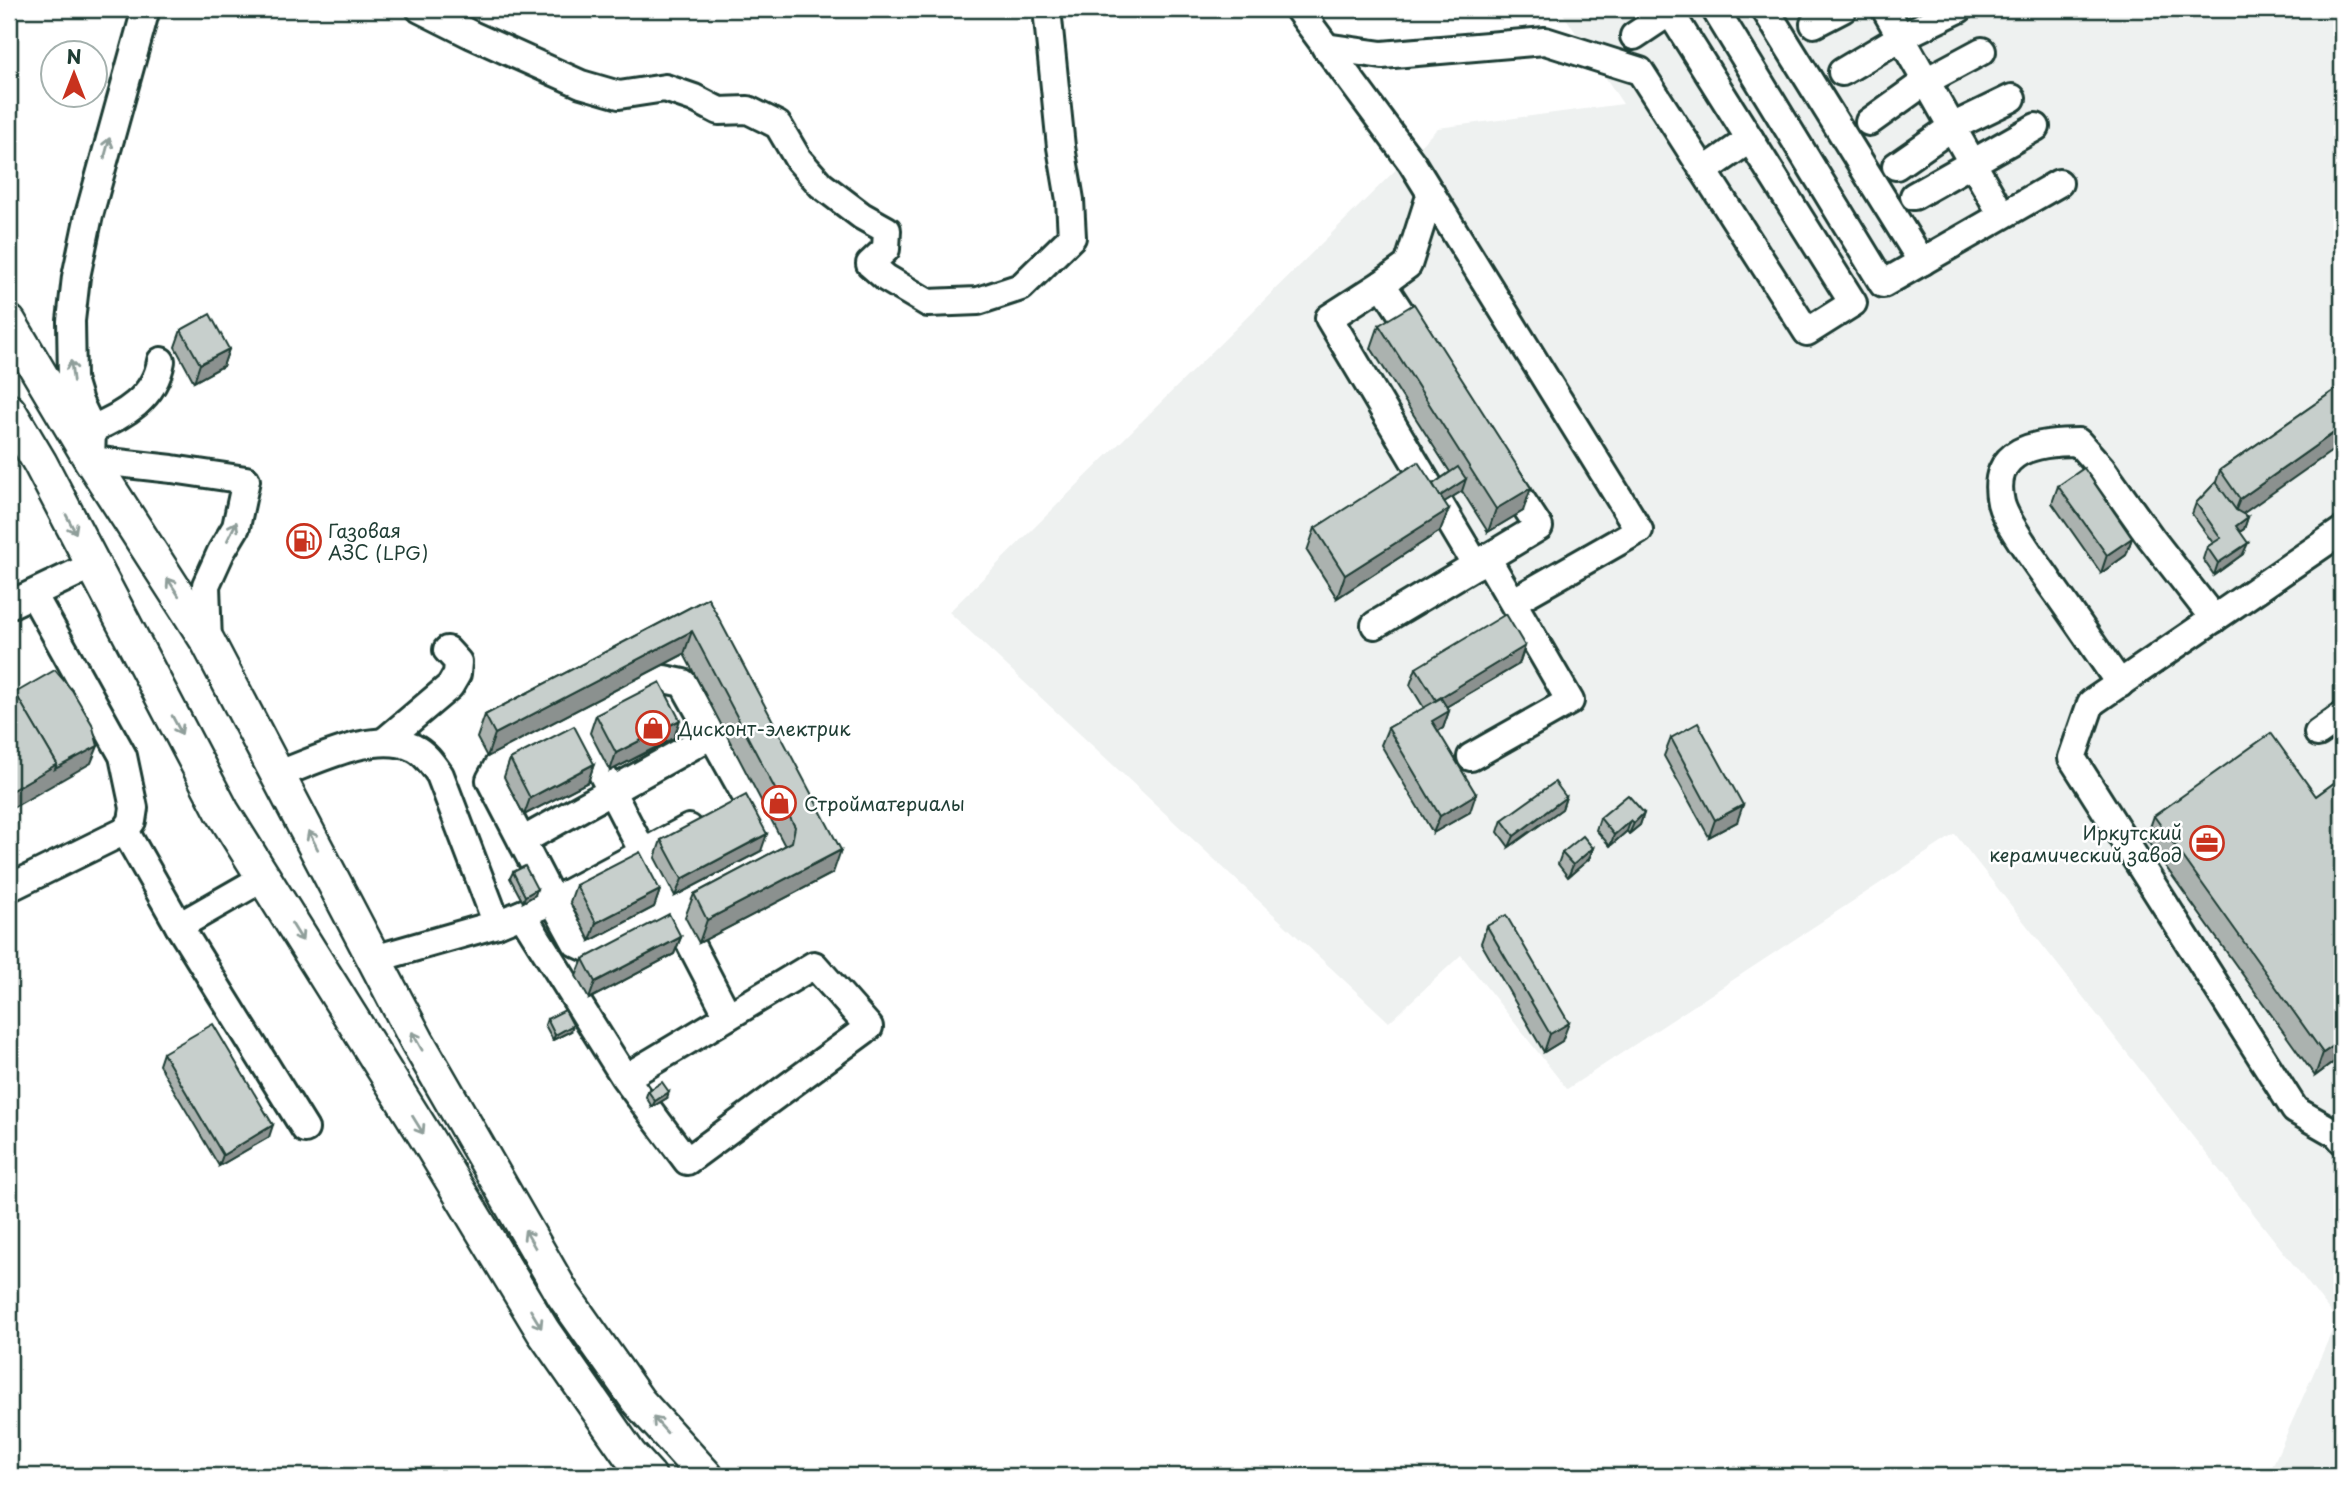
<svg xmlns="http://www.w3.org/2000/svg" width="2351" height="1485" viewBox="0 0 2351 1485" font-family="'Playpen Sans',sans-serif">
  <rect width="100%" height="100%" fill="#fff"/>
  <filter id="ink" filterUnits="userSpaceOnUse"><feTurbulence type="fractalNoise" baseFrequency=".0143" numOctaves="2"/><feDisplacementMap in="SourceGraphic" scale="14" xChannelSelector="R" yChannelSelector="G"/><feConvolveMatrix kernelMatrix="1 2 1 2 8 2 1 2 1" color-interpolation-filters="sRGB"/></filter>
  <g filter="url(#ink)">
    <path fill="#eef1f0" d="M1560,9H2342V1476H2268L2337,1320L1955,834L1567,1089L1461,955L1389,1022L949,612L1438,128L1623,104Z"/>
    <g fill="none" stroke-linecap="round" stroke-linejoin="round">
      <g stroke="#1f3d34" stroke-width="32">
        <g id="minor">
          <path d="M146,9L89,215L76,277L71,321L72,379L79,402L92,429L91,460L172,469L246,480L236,527L221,552L206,585L208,642"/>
          <path d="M420,9L472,35L581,84L619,95L665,88L694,98L719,111L748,110L778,125L798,159L821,185L862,216L887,230L886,249L870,264L886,278L928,303L978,301L1021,287L1072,237L1070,200L1061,147L1047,9"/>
          <path d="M1298,9L1412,163L1639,530L1514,601"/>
          <path d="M1715,9L1883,284L2059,183"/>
          <path d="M1765,9L1922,262"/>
          <path d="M1885,9L2002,215"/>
          <path d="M1814,24L1843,9"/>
          <path d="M1325,47L1382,55L1545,41L1640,71L1807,332L1853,303L1670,12L1634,36"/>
          <path d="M1842,72L1901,37L1959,9"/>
          <path d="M1869,122L1926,81L1982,51"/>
          <path d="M1896,166L1952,127L2012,98"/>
          <path d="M1704,171L1750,139"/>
          <path d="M1914,196L2036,127"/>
          <path d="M1382,284L1329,318L1476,565"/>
          <path d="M1420,342L1382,284L1408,265L1431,193"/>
          <path d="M92,429C123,416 155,398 161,361"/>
          <path d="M2342,531L2091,703L2072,758L2295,1110L2337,1134L2342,1140"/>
          <path d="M33,594L123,756L134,808L132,821L125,831"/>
          <path d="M9,605L93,565"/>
          <path d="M1375,625L1539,527L1505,475"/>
          <path d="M2120,684C2097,651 2075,618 2052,586C2039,566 2006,524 2001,503C1989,449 2037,442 2078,442L2102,469L2151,538L2214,619"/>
          <path d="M577,725L728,1016"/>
          <path d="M2318,733L2342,716"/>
          <path d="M385,741L450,686L457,674L458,662L447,650"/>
          <path d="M1471,757L1570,701L1487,558"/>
          <path d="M279,774C316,761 376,729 414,748C425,753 433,765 440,775L497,924"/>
          <path d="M522,841L712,735"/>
          <path d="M9,888L125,831L179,926L305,1129"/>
          <path d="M522,914L625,1078L814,965L869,1027L687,1161L625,1078"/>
          <path d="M179,926L263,878"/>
          <path d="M374,959L497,924L553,901L490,780L497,767L664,679L683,683L772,843L766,858L591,950L576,943L553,901L689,828"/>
        </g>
      </g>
      <g stroke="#1f3d34" stroke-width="38">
        <g id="major">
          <path d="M9,322L91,460L208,642L417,1041L564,1296L638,1401L706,1476"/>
          <path d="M9,411L40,463L222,811L426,1137L543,1331L629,1454L649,1476"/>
        </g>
      </g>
      <use href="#minor" stroke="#fff" stroke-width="26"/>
      <use href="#major" stroke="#fff" stroke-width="33"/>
    </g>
    <g fill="#abb2af" stroke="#1f3d34" stroke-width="2">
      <path d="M1379,325L1523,511L1488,532L1462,491L1444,502L1440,531L1337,598L1307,551L1315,528L1433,484L1450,472L1371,348Z"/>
      <path d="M181,330L229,349L223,366L194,382L175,347Z"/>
      <path d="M2342,385L2242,514L2248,517L2244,529L2240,532L2243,554L2214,575L2203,559L2207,547L2213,543L2192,514L2196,503L2216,482L2220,470Z"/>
      <path d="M2058,486L2132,538L2126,555L2101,573L2052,503Z"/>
      <path d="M708,598L833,873L699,943L685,917L694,894L785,846L684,654L487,757L477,738L485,715Z"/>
      <path d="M1525,646L1519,664L1446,707L1449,711L1443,728L1438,731L1470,812L1433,833L1381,745L1388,728L1424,708L1410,685L1416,668Z"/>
      <path d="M596,715L674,738L610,771L590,733Z"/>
      <path d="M1671,738L1737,822L1709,837L1664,756Z"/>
      <path d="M510,759L594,764L588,782L524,815L504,777Z"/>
      <path d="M2342,777V1056L2315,1076L2146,839L2154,816L2316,796Z"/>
      <path d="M1566,797L1562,809L1509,847L1498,832L1502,820Z"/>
      <path d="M1644,813L1640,825L1629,834L1627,831L1610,846L1596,830L1600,818Z"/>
      <path d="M661,840L761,851L675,896L655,858Z"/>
      <path d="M1593,848L1589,859L1568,877L1558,864L1562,853Z"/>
      <path d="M513,872L535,895L523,902L510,878Z"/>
      <path d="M576,885L660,890L654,907L590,941L570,902Z"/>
      <path d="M1487,926L1562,1041L1544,1052L1481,943Z"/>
      <path d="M681,937L674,954L589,999L576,976L583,959Z"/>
      <path d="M547,1019L571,1031L553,1040L545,1025Z"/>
      <path d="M163,1053L269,1137L219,1166L159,1065Z"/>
      <path d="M648,1091L667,1098L652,1107L646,1097Z"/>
    </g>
    <g fill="#8b918f" stroke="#1f3d34" stroke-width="2">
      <path d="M229,349L223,366L194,382L200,364Z"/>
      <path d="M2342,427V444L2231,522L2240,499Z"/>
      <path d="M1466,479L1462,491L1428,512L1432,501Z"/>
      <path d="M1531,488L1523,511L1488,532L1496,509Z"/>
      <path d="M1449,509L1440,531L1337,598L1345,575Z"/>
      <path d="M2248,517L2244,529L2231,537L2236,526Z"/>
      <path d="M2132,538L2126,555L2101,573L2107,555Z"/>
      <path d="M2248,543L2243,554L2214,575L2218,563Z"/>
      <path d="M692,631L684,654L487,757L495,734Z"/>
      <path d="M1525,646L1519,664L1429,717L1436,700Z"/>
      <path d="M1449,711L1443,728L1426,738L1432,721Z"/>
      <path d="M680,720L674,738L610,771L616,753Z"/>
      <path d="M98,746L91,763L9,810V792L57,764Z"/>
      <path d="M594,764L588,782L524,815L530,798Z"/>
      <path d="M1476,794L1470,812L1433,833L1440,816Z"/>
      <path d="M1566,797L1562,809L1509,847L1514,836Z"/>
      <path d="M1743,805L1737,822L1709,837L1715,820Z"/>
      <path d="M1644,813L1640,825L1629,834L1634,823Z"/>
      <path d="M1631,820L1627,831L1610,846L1614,835Z"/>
      <path d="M767,834L761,851L675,896L682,879Z"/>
      <path d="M1593,848L1589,859L1568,877L1573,865Z"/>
      <path d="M841,850L833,873L699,943L707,920Z"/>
      <path d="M537,889L535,895L523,902L525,896Z"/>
      <path d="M660,890L654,907L590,941L596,923Z"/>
      <path d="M681,937L674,954L589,999L595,982Z"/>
      <path d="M1569,1023L1562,1041L1544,1052L1550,1034Z"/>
      <path d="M573,1025L571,1031L553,1040L555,1035Z"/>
      <path d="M2342,1040V1056L2315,1076L2323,1053Z"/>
      <path d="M669,1092L667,1098L652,1107L655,1101Z"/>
      <path d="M273,1125L269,1137L219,1166L223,1155Z"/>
    </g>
    <g fill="#c7cfcc" stroke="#1f3d34" stroke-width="2">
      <path d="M1414,304L1531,488L1496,509L1379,325Z"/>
      <path d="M210,314L229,349L200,364L181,330Z"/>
      <path d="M2342,385V427L2240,499L2220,470Z"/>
      <path d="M1418,462L1449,509L1345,575L1315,528Z"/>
      <path d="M1458,467L1466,479L1440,496L1433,484Z"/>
      <path d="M2084,468L2132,538L2107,555L2058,486Z"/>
      <path d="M2216,482L2236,510L2248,517L2236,526L2248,543L2218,563L2207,547L2221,538L2196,503Z"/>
      <path d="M708,598L841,850L707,920L694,894L792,842L795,827L692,631L495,734L485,715Z"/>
      <path d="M1506,614L1525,646L1436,700L1416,668Z"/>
      <path d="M55,670L72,690L92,724L98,746L55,769L57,764L15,693Z"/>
      <path d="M660,682L680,720L616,753L596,715Z"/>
      <path d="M13,689L57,764L9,792V692Z"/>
      <path d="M1441,698L1449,711L1432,721L1476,794L1440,816L1388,728Z"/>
      <path d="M1698,723L1743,805L1715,820L1671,738Z"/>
      <path d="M574,726L594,764L530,798L510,759Z"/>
      <path d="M2271,733L2316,796L2342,777V1040L2323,1053L2154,816Z"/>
      <path d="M1555,782L1566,797L1514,836L1502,820Z"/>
      <path d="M746,795L767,834L682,879L661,840Z"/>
      <path d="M1628,795L1644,813L1634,823L1631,820L1614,835L1600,818Z"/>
      <path d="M1583,836L1593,848L1573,865L1562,853Z"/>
      <path d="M640,852L660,890L596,923L576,885Z"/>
      <path d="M525,866L537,889L525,896L513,872Z"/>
      <path d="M669,914L681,937L595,982L583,959Z"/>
      <path d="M1506,915L1569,1023L1550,1034L1487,926Z"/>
      <path d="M565,1010L573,1025L555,1035L547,1019Z"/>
      <path d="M213,1024L273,1125L223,1155L163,1053Z"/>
      <path d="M662,1082L669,1092L655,1101L648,1091Z"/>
    </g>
    <defs><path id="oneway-shaft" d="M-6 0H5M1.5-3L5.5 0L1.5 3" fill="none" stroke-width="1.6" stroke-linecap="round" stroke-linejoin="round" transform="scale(1.75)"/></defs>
    <g stroke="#8f9e9a">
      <use href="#oneway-shaft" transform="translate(107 148) rotate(-75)"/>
      <use href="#oneway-shaft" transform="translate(72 371) rotate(-97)"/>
      <use href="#oneway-shaft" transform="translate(71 524) rotate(62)"/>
      <use href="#oneway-shaft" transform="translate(232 531) rotate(-64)"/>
      <use href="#oneway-shaft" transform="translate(173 587) rotate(-123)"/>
      <use href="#oneway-shaft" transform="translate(177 725) rotate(62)"/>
      <use href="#oneway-shaft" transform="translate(313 840) rotate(-117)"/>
      <use href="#oneway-shaft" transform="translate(297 932) rotate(58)"/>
      <use href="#oneway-shaft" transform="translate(417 1041) rotate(-119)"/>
      <use href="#oneway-shaft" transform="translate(418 1125) rotate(58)"/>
      <use href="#oneway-shaft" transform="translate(530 1239) rotate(-120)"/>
      <use href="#oneway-shaft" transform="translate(536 1319) rotate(59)"/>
      <use href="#oneway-shaft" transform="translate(660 1425) rotate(-132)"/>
    </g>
  </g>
  <defs>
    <g id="fuel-ring" transform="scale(1.75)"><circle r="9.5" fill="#fff" stroke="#c8321e" stroke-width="1.5"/><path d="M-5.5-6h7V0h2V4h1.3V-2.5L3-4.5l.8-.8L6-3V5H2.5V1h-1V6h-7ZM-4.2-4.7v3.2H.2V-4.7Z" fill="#c8321e"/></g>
    <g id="shop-ring" transform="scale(1.75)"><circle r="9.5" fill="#fff" stroke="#c8321e" stroke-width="1.5"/><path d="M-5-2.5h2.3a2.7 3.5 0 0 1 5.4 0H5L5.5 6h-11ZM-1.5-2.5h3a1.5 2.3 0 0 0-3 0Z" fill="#c8321e"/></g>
    <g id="office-ring" transform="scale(1.75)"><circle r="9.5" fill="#fff" stroke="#c8321e" stroke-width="1.5"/><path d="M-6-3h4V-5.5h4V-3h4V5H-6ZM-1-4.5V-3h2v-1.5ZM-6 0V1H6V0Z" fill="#c8321e"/></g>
  </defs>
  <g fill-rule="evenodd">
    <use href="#fuel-ring" x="304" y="541"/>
    <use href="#shop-ring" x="653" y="728"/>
    <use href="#shop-ring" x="779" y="803"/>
    <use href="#office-ring" x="2207" y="843"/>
  </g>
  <g text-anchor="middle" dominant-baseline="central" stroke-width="5" stroke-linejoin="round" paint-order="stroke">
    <g font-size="19" fill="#1f3d34" stroke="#fff" text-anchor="start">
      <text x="328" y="530">Газовая<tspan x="328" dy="22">АЗС (LPG)</tspan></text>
      <text x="678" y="728">Дисконт-электрик</text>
      <text x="804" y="803">Стройматериалы</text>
      <text x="2182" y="832" text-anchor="end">Иркутский<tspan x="2182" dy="22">керамический завод</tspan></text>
    </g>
  </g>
  <rect width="2351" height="1485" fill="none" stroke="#fff" stroke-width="35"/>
  <rect x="18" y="18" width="2316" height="1450" fill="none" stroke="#1f3d34" stroke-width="2.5" filter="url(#ink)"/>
  <g transform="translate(74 74)"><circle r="33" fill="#ffffff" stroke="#a5b1ae" stroke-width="2"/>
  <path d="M0-5L12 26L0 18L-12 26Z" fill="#c8321e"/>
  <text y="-10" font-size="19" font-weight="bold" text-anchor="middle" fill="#1f3d34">N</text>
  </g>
</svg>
